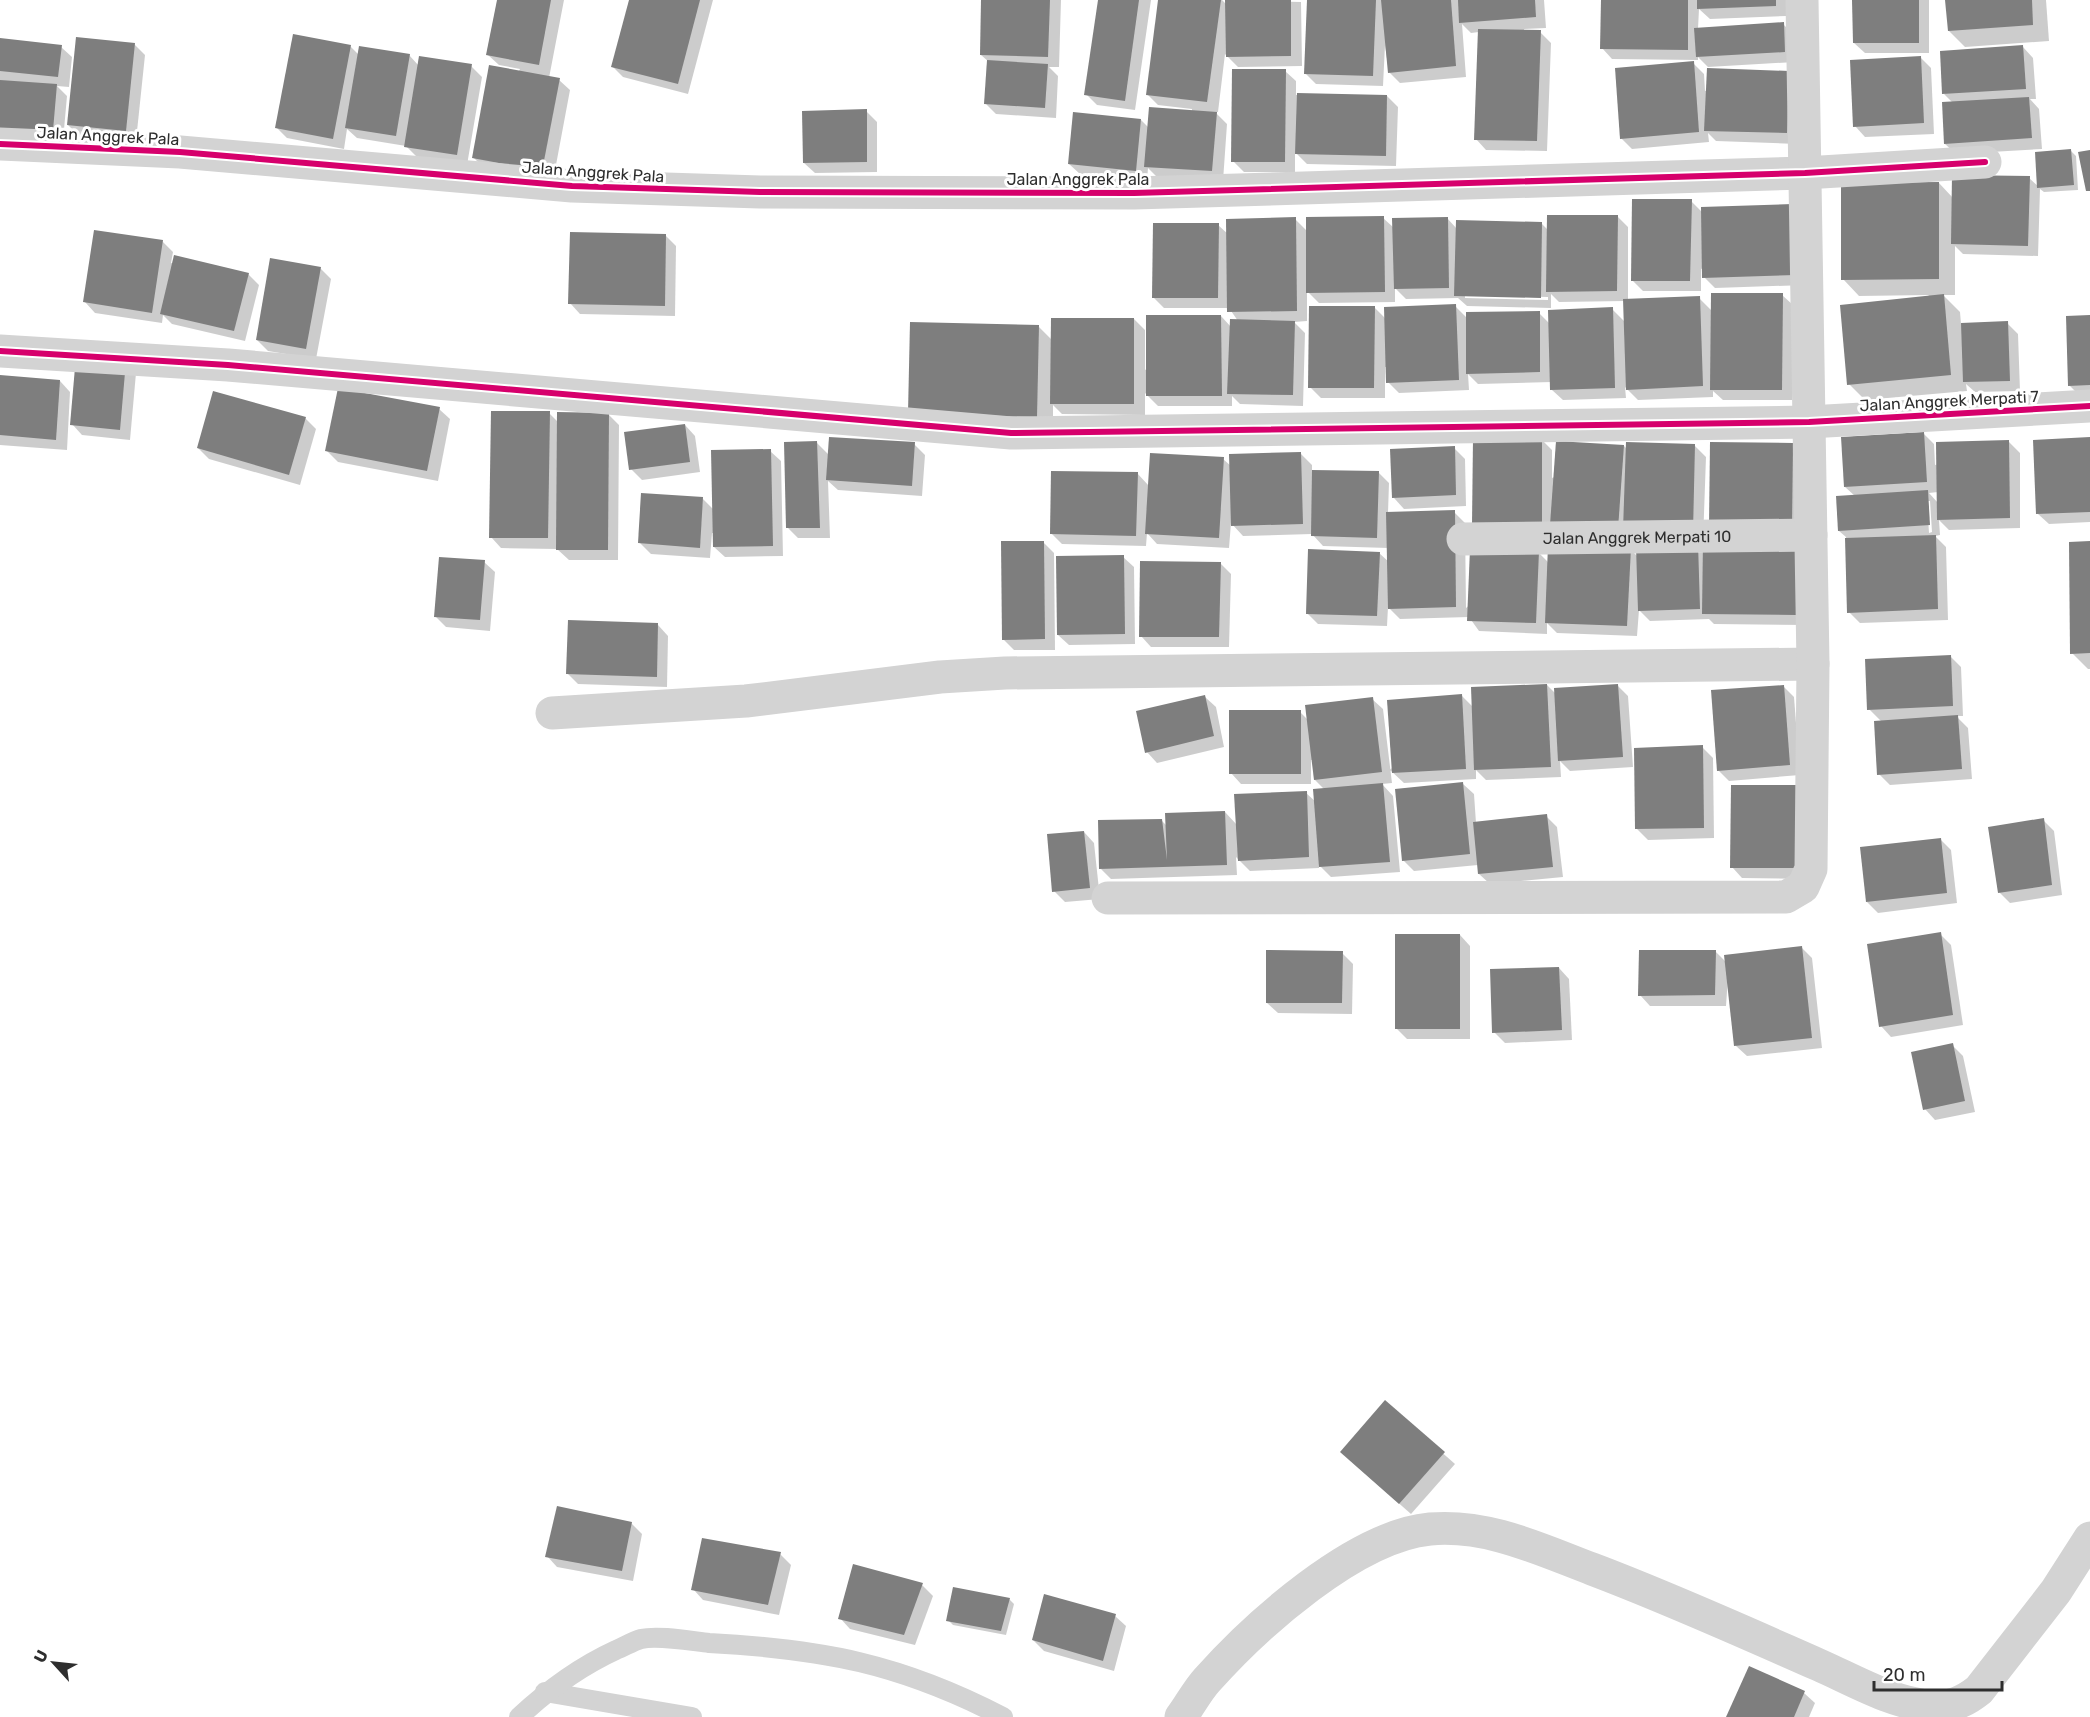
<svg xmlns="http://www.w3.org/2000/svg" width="2090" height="1717" viewBox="0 0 2090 1717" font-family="Rubik,sans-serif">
  <rect width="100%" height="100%" fill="#fff"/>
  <g fill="#0003" fill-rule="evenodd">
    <path d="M499,0H564L549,78L559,80L570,90L553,181L484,168L473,157L520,69L499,65L488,55Z"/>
    <path d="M630,0H713L688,94L623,77L613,67Z"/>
    <path d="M983,0H1061L1059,67H1049L1058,76L1056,118L996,114L986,104L989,62L981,55Z"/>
    <path d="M1099,0H1151L1135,110L1097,105L1086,94Z"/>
    <path d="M1159,0H1222L1227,5L1226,0L1301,2L1302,66L1238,67L1225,54L1218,112H1215L1227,124L1223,181L1157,177L1148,168L1147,181L1080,174L1069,164L1141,120L1149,128L1192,112V109L1158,105L1147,94Z"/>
    <path d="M1308,0H1544L1546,28L1524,29V31L1540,32L1551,43L1547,151L1486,150L1476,139L1479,32L1471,33L1462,24L1466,77L1400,83L1389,72L1385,45L1383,86L1316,84L1305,73Z"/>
    <path d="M1602,0H1786V16L1710,19L1699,9L1698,29L1783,24L1794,35L1795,62L1708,67L1698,57V60L1612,59L1602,48Z"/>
    <path d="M1854,0H1929V53H1865L1854,43Z"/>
    <path d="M1947,0H2046L2049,41L1965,47L1949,31Z"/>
    <path d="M0,39L61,47L72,57L69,87L57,86L67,96L62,152L0,148Z"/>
    <path d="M134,44L145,55L136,141L79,136L68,125Z"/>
    <path d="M350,46L359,55H409L419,66H471L482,77L467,165L417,157L406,146L357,138L347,129L344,149L287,138L277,128Z"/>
    <path d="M2023,47L2033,58L2036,99H2030L2039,109L2042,149L1956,154L1945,144L1953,103L1944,94Z"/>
    <path d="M1920,57L1931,68L1934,134L1865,137L1855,126Z"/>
    <path d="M1693,63L1704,74L1705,91L1800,84L1797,144L1716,141L1708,133L1709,142L1632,149L1621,138Z"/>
    <path d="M1285,71L1296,81V95L1387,96L1398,107L1396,166L1307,164L1295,152V172H1244L1233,161Z"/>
    <path d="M866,111L877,122V172L815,173L804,163Z"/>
    <path d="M2071,151L2076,156L2078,190L2044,192L2040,189L2038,256L1963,254L1955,246V295H1943L1960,312L1961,324L2007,323L2018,334L2020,391L1975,392L1966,384L1967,391L1865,400L1849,384L1929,295L1859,296L1843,279L1939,183L1953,198L2029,178L2039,187Z"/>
    <path d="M1691,201L1702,212L1805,285L1715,288L1704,277V268L1701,269V291H1643L1632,280Z"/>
    <path d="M1617,216L1628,227V300L1699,298L1712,311L1782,295L1793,305L1792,400H1723L1713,391V397L1638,400L1625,387L1626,398L1563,400L1552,390V382L1478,384L1468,374L1469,390L1399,393L1388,382L1387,367H1385V398H1321L1310,387L1374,307L1386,319L1455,306L1467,318L1539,313L1550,324L1612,309L1625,322V301L1559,302L1551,294V308L1467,306L1458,298L1406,299L1395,288V302L1319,303L1307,291V321L1294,322L1305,333L1303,406L1240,404L1232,396V406H1158L1145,393V415L1062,414L1053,405V432L925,429L1039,327L1052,340L1134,319L1145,330V370L1221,316L1231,327L1238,321L1229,308H1164L1153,297L1218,225L1228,234L1295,219L1307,231L1383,218L1393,227L1447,218L1457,229L1542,224L1548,230ZM1465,295L1548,297V300L1465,298Z"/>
    <path d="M665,235L676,246L675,316L580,314L570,303Z"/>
    <path d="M162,241L173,252L171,263L248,274L259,285L245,341L172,324L163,315L162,323L95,313L85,302Z"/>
    <path d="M320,268L331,279L316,359L268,351L257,340Z"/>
    <path d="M2090,316V396H2080L2069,385Z"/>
    <path d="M77,358L136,373L130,440L82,435L72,424Z"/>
    <path d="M0,377L60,381L70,392L67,450L0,445Z"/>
    <path d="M439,409L450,419L438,481L338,462L327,451Z"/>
    <path d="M549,413L558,422L608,414L619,425L618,560H569L557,549L501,548L491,537Z"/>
    <path d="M305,418L316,429L300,485L209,459L198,448Z"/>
    <path d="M685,425L695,436L700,472L642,480L631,469Z"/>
    <path d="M1923,433L1934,444L1935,465L2009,442L2020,453V528L1949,530L1939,520L1940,535L1935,536L1946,547L1948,620L1860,623L1849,612L1846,537L1839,531L1855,496L1845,487ZM1938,492V503L1929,493ZM1927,501H1930L1932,532L1929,533Z"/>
    <path d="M1541,439L1552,450V478L1624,446L1627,449L1695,446L1706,457L1703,542L1473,524Z"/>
    <path d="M2090,439V522L2049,524L2038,514Z"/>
    <path d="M817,443L829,455L914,444L925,455L922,496L838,490L828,481L830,538H798L788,528Z"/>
    <path d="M1792,444L1802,538H1721Z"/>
    <path d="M1454,448L1465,459L1466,506L1404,509L1394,498Z"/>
    <path d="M770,451L781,461L783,556L725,557L714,547V533H712L710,558L651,554L640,543L702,498L714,510Z"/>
    <path d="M1301,454L1312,465V471L1378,472L1389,483L1388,513L1454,512L1465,523L1466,608L1539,553L1549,563L1630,549L1638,557L1796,545L1806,625L1714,624L1709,619L1650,621L1639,610L1637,636L1557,633L1547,623V634L1479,631L1469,617L1400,619L1388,607L1387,626L1318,624L1307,613L1379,553L1389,562L1388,548L1323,546L1312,534L1243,536L1231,523L1229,548L1157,544L1147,533L1146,546L1062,544L1051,533L1137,473L1149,486L1223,459L1231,466Z"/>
    <path d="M1043,542L1054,553L1055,650H1014L1003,639Z"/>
    <path d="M2090,543V669H2088L2072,653Z"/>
    <path d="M1123,557L1134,567L1135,644L1069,645L1058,635Z"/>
    <path d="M484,562L495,572L490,631L446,627L435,616Z"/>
    <path d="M1220,563L1231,574L1229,647H1151L1141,636Z"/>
    <path d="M658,625L668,636L667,687L578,684L567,673Z"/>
    <path d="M1950,656L1961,667L1963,716H1956L1968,728L1972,779L1890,785L1879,774L1882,722L1869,709Z"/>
    <path d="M1547,685L1556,694L1618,686L1628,696L1633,767L1570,771L1560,761L1561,777L1486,780L1476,770V779L1404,783L1390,770L1462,696L1473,707Z"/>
    <path d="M1783,686L1794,697L1800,775L1729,781L1718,770Z"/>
    <path d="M1205,697L1216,707L1224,747L1157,763L1147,752Z"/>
    <path d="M1372,699L1383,709L1392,783L1382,784L1393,796L1400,872L1331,877L1319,865V868L1250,871L1236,857L1237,875L1111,879L1101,869L1161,820L1167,826L1225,812L1237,825L1306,793L1316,802L1325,790L1315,780L1313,760H1311V784H1241L1231,773L1300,712L1308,720Z"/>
    <path d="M1702,747L1713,758L1714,838L1648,840L1637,829Z"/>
    <path d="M1463,784L1474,794L1476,823L1546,816L1557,827L1563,877L1490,884L1479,874L1478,865L1414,871L1403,860Z"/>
    <path d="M1733,786L1806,879L1742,878L1732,867Z"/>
    <path d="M2043,820L2054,831L2062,895L2010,903L1999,892Z"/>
    <path d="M1084,832L1094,843L1100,899L1065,902L1054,891Z"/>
    <path d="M1940,839L1951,850L1957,903L1878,913L1867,902Z"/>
    <path d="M1940,934L1951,945L1963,1025L1891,1037L1881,1026Z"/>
    <path d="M1460,935L1470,946V1039H1407L1396,1028Z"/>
    <path d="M1802,948L1812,958L1822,1048L1747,1056L1736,1046L1728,977L1726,1006H1650L1640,995L1715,951L1726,962Z"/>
    <path d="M1342,953L1353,964L1352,1014L1278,1013L1267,1003Z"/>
    <path d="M1559,968L1569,979L1572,1040L1505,1043L1494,1032Z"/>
    <path d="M1952,1045L1963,1056L1975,1112L1935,1120L1925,1109Z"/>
    <path d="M1385,1402L1455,1464L1411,1514L1352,1462Z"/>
    <path d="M631,1523L642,1534L633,1581L557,1567L547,1556Z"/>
    <path d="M780,1554L791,1565L779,1615L703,1600L693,1589Z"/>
    <path d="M922,1585L933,1596L915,1645L850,1629L840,1618Z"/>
    <path d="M1009,1599L1014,1604L1006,1635L953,1625L948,1620Z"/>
    <path d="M1115,1616L1126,1626L1114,1671L1044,1651L1033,1640Z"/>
    <path d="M1804,1693L1815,1703L1809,1717H1728Z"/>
  </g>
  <g fill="#7e7e7e">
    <path d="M497,0H551L539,65L486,55Z"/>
    <path d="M629,0H700L678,84L611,67Z"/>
    <path d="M981,0H1050L1048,57L980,55Z"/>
    <path d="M1098,0H1139L1125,101L1084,95Z"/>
    <path d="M1158,0H1221L1207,102L1146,95Z"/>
    <path d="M1225,0H1291V56L1226,57Z"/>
    <path d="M1307,0H1376L1373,76L1304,74Z"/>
    <path d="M1381,0H1451L1456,66L1388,73Z"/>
    <path d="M1458,0H1535L1536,17L1459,23Z"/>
    <path d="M1601,0H1688V50L1600,49Z"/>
    <path d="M1697,0H1776V6L1697,9Z"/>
    <path d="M1852,0H1919V43H1853Z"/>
    <path d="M1945,0H2032L2033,25L1948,31Z"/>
    <path d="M1784,22L1785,52L1696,57L1694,28Z"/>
    <path d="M1478,29L1541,30L1537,141L1474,140Z"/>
    <path d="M293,34L351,45L333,139L275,128Z"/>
    <path d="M76,37L135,43L126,131L67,125Z"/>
    <path d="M0,38L62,45L58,77L0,71Z"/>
    <path d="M2023,45L2026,89L1942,94L1940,51Z"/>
    <path d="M359,46L410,54L396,136L345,128Z"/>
    <path d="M419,56L472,64L457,155L404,147Z"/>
    <path d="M1921,56L1924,123L1853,127L1850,60Z"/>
    <path d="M987,60L1048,64L1045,108L984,104Z"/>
    <path d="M1694,61L1699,132L1620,139L1615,68Z"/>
    <path d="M489,65L560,78L542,171L472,158Z"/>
    <path d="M1707,68L1789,71L1787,133L1704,131Z"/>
    <path d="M1232,69H1286L1285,162H1231Z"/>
    <path d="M0,80L57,84L52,142L0,139Z"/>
    <path d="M1297,93L1387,95L1386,156L1295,154Z"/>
    <path d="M2029,97L2032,138L1944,144L1942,102Z"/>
    <path d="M1149,107L1217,112L1212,171L1144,167Z"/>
    <path d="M867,109V162L803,163L802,111Z"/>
    <path d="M1073,112L1141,119L1136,171L1068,164Z"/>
    <path d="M2071,149L2074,185L2037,188L2035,152Z"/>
    <path d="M2090,150V191H2086L2078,152Z"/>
    <path d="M1952,175L2030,176L2028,246L1951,244Z"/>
    <path d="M1939,182V279L1841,280V183Z"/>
    <path d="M1632,199H1692L1690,281H1631Z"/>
    <path d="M1793,204L1795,275L1702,278L1701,207Z"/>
    <path d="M1547,215H1618L1617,291L1546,292Z"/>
    <path d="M1384,216L1385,292L1306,293V217Z"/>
    <path d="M1296,217L1297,311L1227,312L1226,219Z"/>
    <path d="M1448,217L1449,288L1394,289L1392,218Z"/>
    <path d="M1456,220L1542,222L1541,298L1454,296Z"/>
    <path d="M1153,223H1219L1218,298H1152Z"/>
    <path d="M94,230L163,240L152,313L83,302Z"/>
    <path d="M570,232L666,234L665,306L568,304Z"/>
    <path d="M174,255L249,273L234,331L160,314Z"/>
    <path d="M270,258L321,267L306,349L256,340Z"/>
    <path d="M1711,293H1783L1782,390H1710Z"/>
    <path d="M1944,294L1951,375L1847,385L1840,305Z"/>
    <path d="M1700,296L1703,386L1626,390L1623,299Z"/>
    <path d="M1456,304L1459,380L1386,383L1384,307Z"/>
    <path d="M1309,306H1375L1374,388H1308Z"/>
    <path d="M1613,307L1615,388L1550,390L1548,310Z"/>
    <path d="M1540,311V372L1466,374V312Z"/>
    <path d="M1146,315H1221L1222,396H1146Z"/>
    <path d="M2090,315V385L2068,386L2066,316Z"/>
    <path d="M1051,318H1134V404H1050Z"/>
    <path d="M1230,319L1295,321L1293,395L1227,394Z"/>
    <path d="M2008,321L2010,381L1963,382L1961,323Z"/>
    <path d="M910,322L1039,325L1037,417L908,413Z"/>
    <path d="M76,356L126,361L120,430L70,425Z"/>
    <path d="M0,375L60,380L56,440L0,435Z"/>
    <path d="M338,388L440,407L427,471L325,451Z"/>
    <path d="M213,391L306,417L289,475L197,448Z"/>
    <path d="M491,411H550L548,538H489Z"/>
    <path d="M557,412L609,413L608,550H556Z"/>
    <path d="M685,424L690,462L629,470L624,432Z"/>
    <path d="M1924,432L1927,482L1844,487L1841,437Z"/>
    <path d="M829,437L915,442L912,486L826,480Z"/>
    <path d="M2090,437V512L2036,514L2033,440Z"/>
    <path d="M1473,438H1542V525H1472Z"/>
    <path d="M2009,440L2010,518L1937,520L1936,442Z"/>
    <path d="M817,441L820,528H786L784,442Z"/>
    <path d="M1556,441L1624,445L1618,529L1550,525Z"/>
    <path d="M1626,442L1695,444L1693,532L1623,530Z"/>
    <path d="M1710,442L1793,443L1792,528L1709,527Z"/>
    <path d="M1455,446L1456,495L1392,498L1390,449Z"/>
    <path d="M771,449L773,546L713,547L711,450Z"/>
    <path d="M1301,452L1303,524L1231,526L1229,454Z"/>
    <path d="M1150,453L1224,457L1219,538L1145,534Z"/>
    <path d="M1312,470L1379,471L1377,538L1311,536Z"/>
    <path d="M1051,471L1138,472L1136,536L1050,534Z"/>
    <path d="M1928,490L1930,525L1838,531L1836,496Z"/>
    <path d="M641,493L703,497L700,548L638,543Z"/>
    <path d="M1455,510L1456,607L1388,609L1386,512Z"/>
    <path d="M1936,535L1938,609L1847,613L1845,538Z"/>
    <path d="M1001,541H1044L1045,639L1002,640Z"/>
    <path d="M2090,541V653L2070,654L2069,542Z"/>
    <path d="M1703,542L1797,544L1796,615L1702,614Z"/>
    <path d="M1698,543L1700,609L1638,611L1636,546Z"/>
    <path d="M1548,545L1631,548L1627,626L1545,623Z"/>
    <path d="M1308,549L1380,552L1377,616L1306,614Z"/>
    <path d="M1470,549L1539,551L1536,623L1467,621Z"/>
    <path d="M1124,555L1125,634L1057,635L1056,556Z"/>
    <path d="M439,557L485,560L480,620L434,617Z"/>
    <path d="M1140,561L1221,562L1219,637H1139Z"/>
    <path d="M568,620L658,623L657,677L566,674Z"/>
    <path d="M1951,655L1953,706L1867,710L1865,659Z"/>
    <path d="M1547,684L1551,767L1474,770L1471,687Z"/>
    <path d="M1618,684L1623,757L1558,761L1554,688Z"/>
    <path d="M1784,685L1790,765L1717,771L1711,690Z"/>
    <path d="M1462,694L1466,769L1392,773L1387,700Z"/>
    <path d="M1205,695L1214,736L1145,753L1136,711Z"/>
    <path d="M1373,697L1382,772L1314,780L1305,705Z"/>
    <rect x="1229" y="710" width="72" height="64"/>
    <path d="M1958,715L1962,769L1877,775L1874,721Z"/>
    <path d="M1703,745L1704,828L1635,829L1634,748Z"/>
    <path d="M1463,782L1470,854L1402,861L1395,789Z"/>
    <path d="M1383,783L1390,862L1319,867L1313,789Z"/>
    <path d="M1731,785H1797L1796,868H1730Z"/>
    <path d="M1307,791L1309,857L1238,861L1234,794Z"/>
    <path d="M1225,811L1227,865L1099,869L1098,820L1162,819L1167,860L1165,813Z"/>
    <path d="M1547,814L1553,867L1478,874L1473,822Z"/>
    <path d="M2044,818L2052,885L1998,893L1988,827Z"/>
    <path d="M1084,831L1090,888L1052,892L1047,834Z"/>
    <path d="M1941,838L1947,893L1866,902L1860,847Z"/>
    <path d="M1941,932L1953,1015L1879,1027L1867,944Z"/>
    <rect x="1395" y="934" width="65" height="95"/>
    <path d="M1802,946L1812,1038L1734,1046L1724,955Z"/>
    <path d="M1266,950L1343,951L1342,1003H1266Z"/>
    <path d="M1639,950H1716L1715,995L1638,996Z"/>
    <path d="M1559,967L1562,1030L1492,1033L1490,969Z"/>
    <path d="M1953,1043L1965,1101L1923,1110L1911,1052Z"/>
    <path d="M1385,1400L1445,1452L1399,1504L1340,1452Z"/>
    <path d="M557,1506L632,1522L622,1571L545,1557Z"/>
    <path d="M702,1538L781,1552L768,1605L691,1590Z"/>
    <path d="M853,1564L923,1583L904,1635L838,1619Z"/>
    <path d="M953,1587L1010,1598L1001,1631L946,1621Z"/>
    <path d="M1044,1594L1116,1614L1103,1661L1032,1640Z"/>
    <path d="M1749,1666L1805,1691L1794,1717H1726Z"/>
  </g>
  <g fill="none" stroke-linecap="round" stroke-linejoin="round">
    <g stroke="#d3d3d3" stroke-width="20">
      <path d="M545,1692L692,1717"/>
      <path d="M519,1717C549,1689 579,1667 616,1650C624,1647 633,1641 641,1639C658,1635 691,1641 709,1643C823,1649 901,1664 1003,1717"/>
    </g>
    <g stroke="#d3d3d3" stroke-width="33">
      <path d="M0,144L180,152L572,186L760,192L1134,193L1805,173L1985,162"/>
      <path d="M0,351L228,365L1011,433L1809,422L2090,406"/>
      <path id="s1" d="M1463,539L1811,535"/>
      <path d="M552,713L746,701L940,677L1005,673L1813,664"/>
      <path d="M1108,898L1786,897L1803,887L1811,869L1813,664L1802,0"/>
      <path d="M1181,1717C1190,1705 1197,1691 1207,1680C1256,1625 1355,1536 1430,1529C1488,1524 1539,1549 1592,1569C1669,1598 1744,1632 1819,1665C1853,1680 1892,1703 1930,1706C1950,1708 1964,1702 1979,1690L2056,1591L2090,1538"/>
    </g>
    <g stroke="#fff" stroke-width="10">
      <g id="cycleway">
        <path d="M0,144L180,152L572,186L760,192L1134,193L1805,173L1985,162"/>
        <path d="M0,351L228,365L1011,433L1809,422L2090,406"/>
      </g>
    </g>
    <use href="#cycleway" stroke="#d6006c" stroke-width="6"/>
  </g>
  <g text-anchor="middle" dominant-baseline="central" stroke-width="6" stroke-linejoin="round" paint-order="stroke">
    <g font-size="16" fill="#2e2e2e" stroke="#fff">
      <text transform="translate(108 136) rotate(3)">Jalan Anggrek Pala</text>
      <text transform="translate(593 172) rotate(4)">Jalan Anggrek Pala</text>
      <text x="1078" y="179">Jalan Anggrek Pala</text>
      <text transform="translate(1949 401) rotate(-3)">Jalan Anggrek Merpati 7</text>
      <text stroke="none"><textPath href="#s1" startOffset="174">Jalan Anggrek Merpati 10</textPath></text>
    </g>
  </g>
  <g transform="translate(54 1663) rotate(297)" stroke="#ffffff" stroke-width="4.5" paint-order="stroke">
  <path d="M0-4.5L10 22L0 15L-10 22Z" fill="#2e2e2e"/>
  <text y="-9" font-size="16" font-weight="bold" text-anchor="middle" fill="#2e2e2e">U</text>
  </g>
  <path d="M1874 1681v9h128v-9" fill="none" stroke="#2e2e2e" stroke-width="3"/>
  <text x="1883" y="1681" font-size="18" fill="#2e2e2e" stroke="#ffffff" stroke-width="4.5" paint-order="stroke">20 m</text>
</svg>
